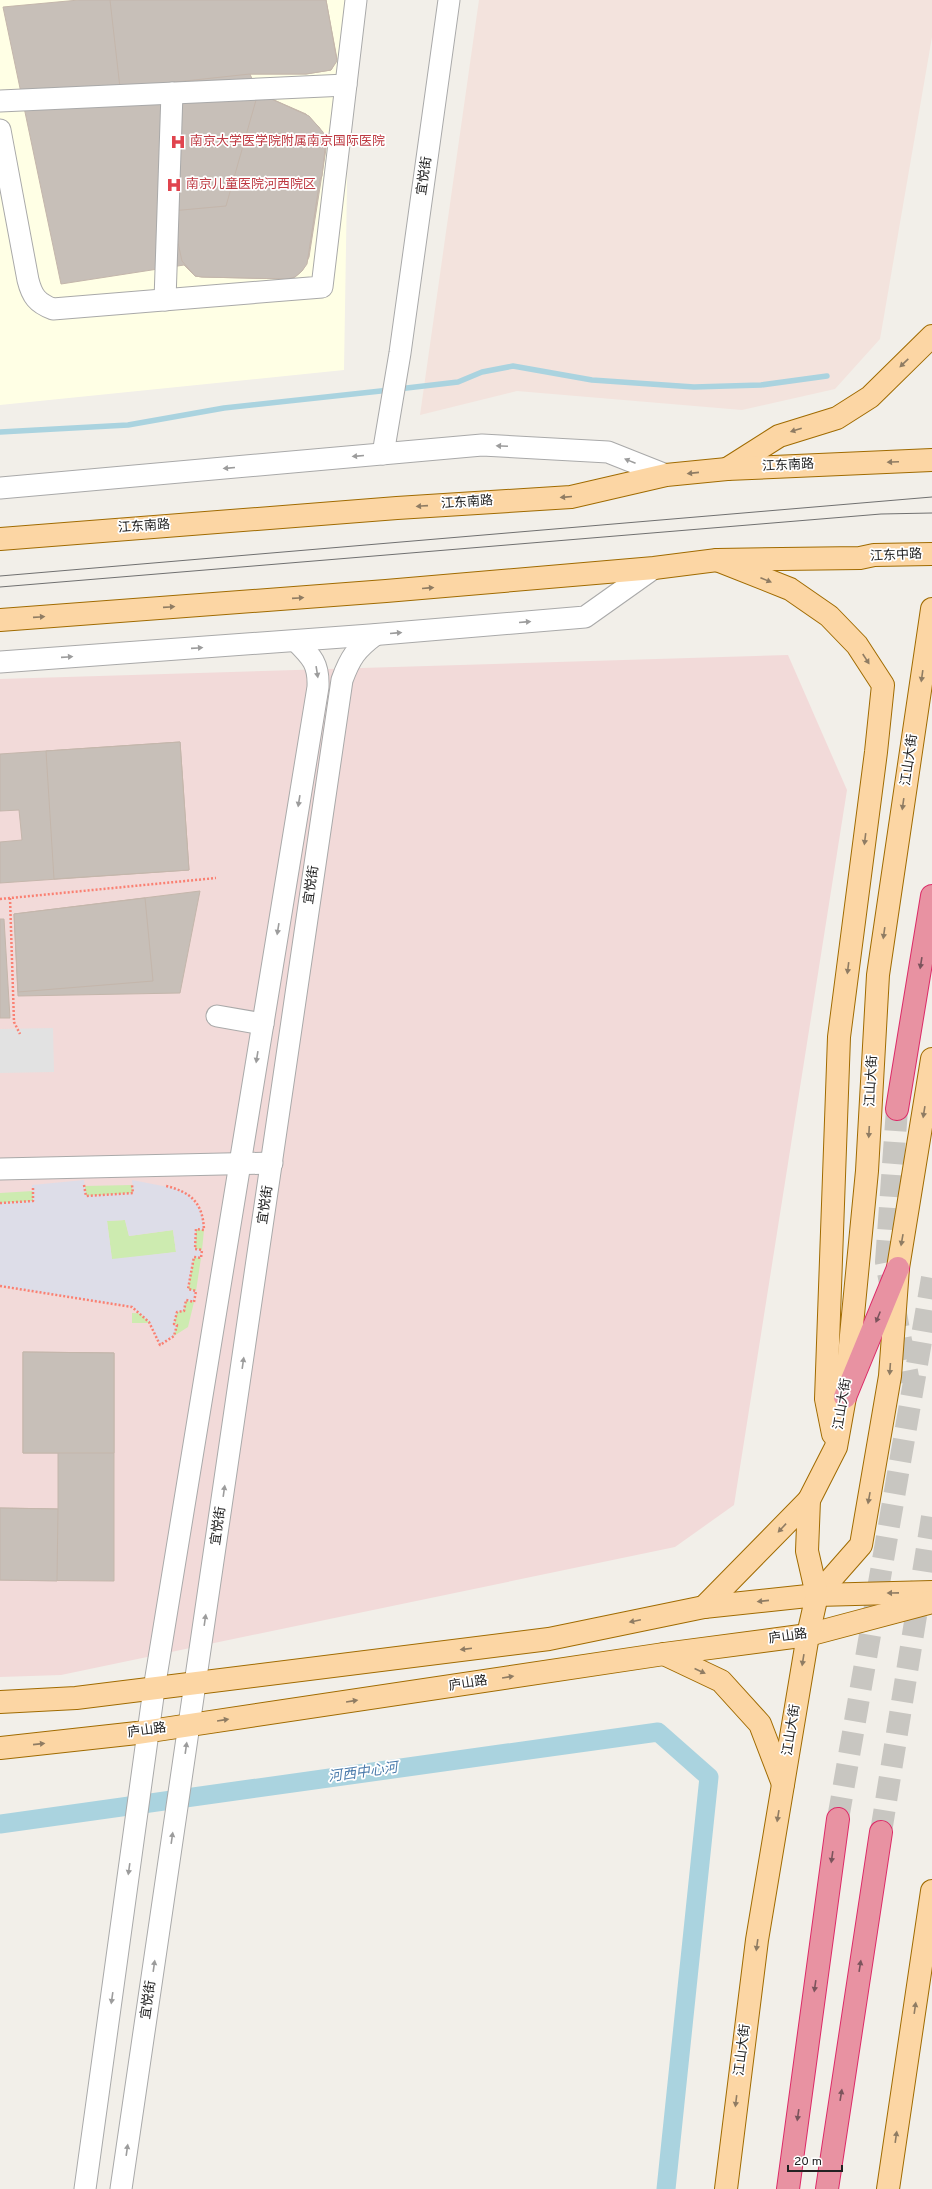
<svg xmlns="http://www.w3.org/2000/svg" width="932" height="2189" viewBox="0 0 932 2189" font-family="Overpass,'Noto Sans SC',sans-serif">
  <rect width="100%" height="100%" fill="#f2efe9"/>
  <path fill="#f2dad9" d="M788,655L847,790L734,1505L675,1547L61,1675L0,1677V679Z"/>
  <path fill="#ffffe5" d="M0,0H350L344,370L0,405Z"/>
  <path fill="#f3e3dd" d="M479,0H932V37L880,339L835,389L742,410L517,391L420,415Z"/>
  <g fill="#cdebb0">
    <path d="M132,1185L133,1193L86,1196L85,1186Z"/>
    <path d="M33,1191V1201L0,1203V1193Z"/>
    <path d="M125,1220L129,1236L173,1230L176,1252L112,1260L107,1221Z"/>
    <path d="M196,1229L204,1230L202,1250L195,1249Z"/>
    <path d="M194,1257L201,1258L196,1291L188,1289Z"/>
    <path d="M186,1300L194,1302L188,1327L174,1336L177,1325L174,1324L177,1312Z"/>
    <path d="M132,1313L151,1314L152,1323H132Z"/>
  </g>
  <path fill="#e2e2e2" d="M53,1028L54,1072L0,1073V1029Z"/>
  <path fill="#dddde8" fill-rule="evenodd" d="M84,1180L86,1196L133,1193L132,1180L178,1189L187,1193L201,1211L204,1230L196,1229L195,1249L202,1250L201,1258L194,1257L188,1289L196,1291L194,1302L186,1301L184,1311L177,1312L174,1324L177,1325L174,1336L160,1345L149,1322L132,1307L0,1286V1203L33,1201L32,1185ZM125,1220L129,1236L173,1230L176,1252L112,1259L107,1221Z"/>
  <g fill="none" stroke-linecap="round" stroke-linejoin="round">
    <g stroke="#aad3df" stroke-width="5.5">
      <path d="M398,389L458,382L482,372L513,366L592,380L694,387L761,385L827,376"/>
      <path d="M0,432L128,425L224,408L390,390"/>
    </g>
    <path stroke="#aad3df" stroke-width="19" d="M0,1824L658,1732L709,1777L666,2189"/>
  </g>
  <g fill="#c7bfb8" stroke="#c4b6ab">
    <path d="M79,0H326L337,59L331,70L306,74H250L258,93L306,114L319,127L326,140V149L309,257L302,271L295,277L287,279L202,277L195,276L184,265L61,284L3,7Z"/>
    <path d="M110,0H326L337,61L331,70L306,74H250L120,88Z"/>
    <path d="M258,93L309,116L323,132L326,140L322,176L320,179L307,264L302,271L295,277L287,279L202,277L195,276L182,261L171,211L226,206Z"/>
    <path d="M180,742L189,870L0,883V842L22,840L19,810L0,811V754Z"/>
    <path d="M180,742L189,870L54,879L46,751Z"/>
    <path d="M200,891L180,993L18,996L14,914Z"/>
    <path d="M145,898L153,981L18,992L14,914Z"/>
    <path d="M0,919H4L10,1018H0Z"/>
    <path d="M23,1352L114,1353V1581L0,1580V1508L58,1509V1453H23Z"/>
    <path d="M23,1352L114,1353V1453H23Z"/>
    <path d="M0,1508L58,1509L57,1581L0,1580Z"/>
  </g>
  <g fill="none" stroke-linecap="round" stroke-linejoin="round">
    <g stroke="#c8c6c1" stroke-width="22" stroke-dasharray="22 11" stroke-linecap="butt">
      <path d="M897,1109L886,1262L909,1382"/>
      <path d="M838,1819L932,1278"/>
      <path d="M881,1832L932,1517"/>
    </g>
    <g stroke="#a9a9a9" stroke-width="23">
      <g id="minor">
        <path d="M0,101L346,85"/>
        <path d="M0,130L28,280C32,296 37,303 53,309L322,287L356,0"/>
        <path d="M165,300L172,93"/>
        <path d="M383,454L400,353L449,0"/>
        <path d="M0,488L482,445L608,452L666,475"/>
        <path d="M0,662L370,635L585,617L654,568"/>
        <path d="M217,1016L263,1024"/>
        <path d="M0,1169L272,1163"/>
        <path d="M85,2189L154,1689L318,687C319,664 312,657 296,641"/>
        <path d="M121,2189L342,680C350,658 356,649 375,635"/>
      </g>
    </g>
    <g stroke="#a06b00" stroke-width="24">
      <g id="major">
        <path d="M727,469L779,436L837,418L870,397L932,336"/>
        <path d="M0,539L397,508L571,497L666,475L727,469L932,460"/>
        <path d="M717,560L790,589L829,616L857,645L883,685L876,752L839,1037L826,1399L833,1434"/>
        <path d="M0,620L386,591L654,568L717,560L860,558L874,555L932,554"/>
        <path d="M817,1595L861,1545L890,1376L898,1268L932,1059"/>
        <path d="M704,1607L809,1500"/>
        <path d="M664,1654L721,1681L760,1724L783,1784"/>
        <path d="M0,1702L76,1698L549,1639L704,1607L817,1595L932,1592"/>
        <path d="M0,1748L137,1733L664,1654L808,1635L932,1602"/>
        <path d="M726,2189L757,1940L808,1635L817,1595L807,1551L809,1500L836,1447L845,1397L867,1171L878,975L932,609"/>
        <path d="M888,2189L932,1891"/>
      </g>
    </g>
    <g stroke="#dc2a67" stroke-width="24">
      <g id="highway">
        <path d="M897,1109L932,896"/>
        <path d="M845,1397L898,1268"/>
        <path d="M788,2189L838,1819"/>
        <path d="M827,2189L881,1832"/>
      </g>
    </g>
    <g stroke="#fa8072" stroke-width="2.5" stroke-dasharray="2 2" stroke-linecap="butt">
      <path d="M10,898L14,1022L20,1034"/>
      <path d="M0,899L216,878"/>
      <path d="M84,1185L86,1196L133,1193L132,1185"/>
      <path d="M0,1203L33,1201V1188"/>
      <path d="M0,1286L132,1307L149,1322L160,1345L174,1336L177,1325L174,1324L177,1312L184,1311L186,1300L194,1302L196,1291L188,1289L194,1257L201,1258L202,1250L195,1249L196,1229L204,1230C203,1203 191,1192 166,1186"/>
    </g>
    <use href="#minor" stroke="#fff" stroke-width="21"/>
    <use href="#major" stroke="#fcd6a4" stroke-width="22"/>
    <use href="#highway" stroke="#e892a2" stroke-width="22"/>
    <g stroke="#707070" stroke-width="1">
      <path d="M0,576L932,497"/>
      <path d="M0,587L881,514L932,513"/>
    </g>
  </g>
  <defs><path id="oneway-solid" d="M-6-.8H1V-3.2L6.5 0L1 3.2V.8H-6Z"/></defs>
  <g fill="#8f7c63">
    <use href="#oneway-solid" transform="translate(904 363) rotate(136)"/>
    <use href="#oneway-solid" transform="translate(796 430) rotate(163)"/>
    <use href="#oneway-solid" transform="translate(893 462) rotate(177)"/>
    <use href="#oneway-solid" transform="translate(693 473) rotate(174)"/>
    <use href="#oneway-solid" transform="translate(566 497) rotate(175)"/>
    <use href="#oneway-solid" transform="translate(422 506) rotate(176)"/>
    <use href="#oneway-solid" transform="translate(766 580) rotate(22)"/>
    <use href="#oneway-solid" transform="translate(428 588) rotate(-5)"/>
    <use href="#oneway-solid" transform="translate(298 598) rotate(-4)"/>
    <use href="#oneway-solid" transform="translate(169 607) rotate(-4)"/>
    <use href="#oneway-solid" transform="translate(39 617) rotate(-4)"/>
    <use href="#oneway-solid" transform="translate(866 659) rotate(57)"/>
    <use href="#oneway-solid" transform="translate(922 676) rotate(98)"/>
    <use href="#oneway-solid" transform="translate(903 804) rotate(98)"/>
    <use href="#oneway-solid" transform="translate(865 839) rotate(97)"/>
    <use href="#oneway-solid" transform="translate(884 933) rotate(98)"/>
    <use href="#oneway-solid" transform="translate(848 968) rotate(97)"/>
    <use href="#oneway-solid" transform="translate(924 1112) rotate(99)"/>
    <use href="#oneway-solid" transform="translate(869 1132) rotate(93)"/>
    <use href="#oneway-solid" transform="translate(902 1240) rotate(100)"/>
    <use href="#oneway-solid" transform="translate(890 1369) rotate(94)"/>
    <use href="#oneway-solid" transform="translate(869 1498) rotate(100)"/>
    <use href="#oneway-solid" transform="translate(782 1528) rotate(133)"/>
    <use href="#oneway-solid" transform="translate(893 1593) rotate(179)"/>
    <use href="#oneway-solid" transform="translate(763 1601) rotate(174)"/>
    <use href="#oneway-solid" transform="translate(635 1621) rotate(168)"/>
    <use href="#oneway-solid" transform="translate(466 1649) rotate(173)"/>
    <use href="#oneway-solid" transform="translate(803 1660) rotate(99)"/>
    <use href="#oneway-solid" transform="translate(700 1671) rotate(25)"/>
    <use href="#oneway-solid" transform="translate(508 1677) rotate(-9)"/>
    <use href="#oneway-solid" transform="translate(352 1701) rotate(-9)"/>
    <use href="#oneway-solid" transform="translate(223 1720) rotate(-9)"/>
    <use href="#oneway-solid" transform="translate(39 1744) rotate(-6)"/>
    <use href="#oneway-solid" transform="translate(778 1816) rotate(99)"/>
    <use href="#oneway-solid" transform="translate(757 1945) rotate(98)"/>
    <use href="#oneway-solid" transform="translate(915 2008) rotate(-82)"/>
    <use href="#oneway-solid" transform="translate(736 2101) rotate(97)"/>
    <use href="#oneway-solid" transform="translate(896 2137) rotate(-82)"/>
  </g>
  <g fill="#9c9c9c">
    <use href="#oneway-solid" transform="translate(502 446) rotate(-177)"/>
    <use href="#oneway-solid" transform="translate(358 456) rotate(175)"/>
    <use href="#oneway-solid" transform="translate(630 461) rotate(-158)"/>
    <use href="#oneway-solid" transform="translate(229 468) rotate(175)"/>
    <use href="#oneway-solid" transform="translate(525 622) rotate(-5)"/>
    <use href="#oneway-solid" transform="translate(396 633) rotate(-5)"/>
    <use href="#oneway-solid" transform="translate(197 648) rotate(-4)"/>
    <use href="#oneway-solid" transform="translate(67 657) rotate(-4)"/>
    <use href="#oneway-solid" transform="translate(317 672) rotate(81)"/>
    <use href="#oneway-solid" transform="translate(299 801) rotate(99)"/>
    <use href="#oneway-solid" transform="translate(278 929) rotate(99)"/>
    <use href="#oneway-solid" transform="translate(257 1057) rotate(99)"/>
    <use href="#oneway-solid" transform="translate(243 1363) rotate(-82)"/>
    <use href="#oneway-solid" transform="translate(224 1491) rotate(-82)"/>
    <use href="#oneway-solid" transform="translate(205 1620) rotate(-82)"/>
    <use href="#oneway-solid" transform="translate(186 1748) rotate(-82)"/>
    <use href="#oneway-solid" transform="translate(172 1838) rotate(-82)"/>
    <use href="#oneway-solid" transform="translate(129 1869) rotate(98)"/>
    <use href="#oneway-solid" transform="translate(154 1966) rotate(-82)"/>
    <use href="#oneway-solid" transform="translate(112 1998) rotate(98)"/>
    <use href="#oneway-solid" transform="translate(127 2150) rotate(-82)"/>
  </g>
  <g fill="#7b545c">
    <use href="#oneway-solid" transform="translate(921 963) rotate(99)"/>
    <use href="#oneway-solid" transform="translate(878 1317) rotate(112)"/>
    <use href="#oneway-solid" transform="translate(832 1857) rotate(98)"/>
    <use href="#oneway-solid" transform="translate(860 1966) rotate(-81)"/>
    <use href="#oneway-solid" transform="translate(815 1986) rotate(98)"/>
    <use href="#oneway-solid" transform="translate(841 2095) rotate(-81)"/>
    <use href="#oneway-solid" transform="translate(798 2115) rotate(98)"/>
  </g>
  <defs>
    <g id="hospital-bare" transform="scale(1.2)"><path d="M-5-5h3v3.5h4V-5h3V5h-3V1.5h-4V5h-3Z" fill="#e0444e" stroke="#fff" stroke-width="2.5" paint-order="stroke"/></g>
  </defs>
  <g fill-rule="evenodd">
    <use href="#hospital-bare" x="178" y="142"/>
    <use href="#hospital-bare" x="174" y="185"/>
  </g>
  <g text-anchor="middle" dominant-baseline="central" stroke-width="3.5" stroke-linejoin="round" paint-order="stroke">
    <g font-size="13" fill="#be3a42" stroke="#fff" text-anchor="start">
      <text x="190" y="142">南京大学医学院附属南京国际医院</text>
      <text x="186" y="185">南京儿童医院河西院区</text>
    </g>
    <g font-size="13" fill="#222" stroke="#fff">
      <text transform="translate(425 176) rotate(-82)">宜悦街</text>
      <text transform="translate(788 466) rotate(-3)">江东南路</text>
      <text transform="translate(467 503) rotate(-4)">江东南路</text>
      <text transform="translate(144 527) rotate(-4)">江东南路</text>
      <text transform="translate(896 556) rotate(-3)">江东中路</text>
      <text transform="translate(910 760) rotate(-82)">江山大街</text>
      <text transform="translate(312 885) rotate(-82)">宜悦街</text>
      <text transform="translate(872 1081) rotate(-87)">江山大街</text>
      <text transform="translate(266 1205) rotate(-82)">宜悦街</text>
      <text transform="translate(843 1404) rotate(-81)">江山大街</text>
      <text transform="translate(219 1526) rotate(-82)">宜悦街</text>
      <text transform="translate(788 1637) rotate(-8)">庐山路</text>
      <text transform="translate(468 1684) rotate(-9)">庐山路</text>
      <text transform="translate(792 1730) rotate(-81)">江山大街</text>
      <text transform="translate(147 1731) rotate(-8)">庐山路</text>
      <text transform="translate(149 2000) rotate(-82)">宜悦街</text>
      <text transform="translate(743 2050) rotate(-83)">江山大街</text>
    </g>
    <g font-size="14" font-style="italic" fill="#4a7aab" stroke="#fff">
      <text transform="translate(363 1773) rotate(-8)">河西中心河</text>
    </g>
  </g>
  <path d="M788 2165v6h54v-6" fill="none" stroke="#222222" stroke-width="2"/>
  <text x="794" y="2165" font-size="12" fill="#222222" stroke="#ffffff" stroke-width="3" paint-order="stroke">20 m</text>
</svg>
